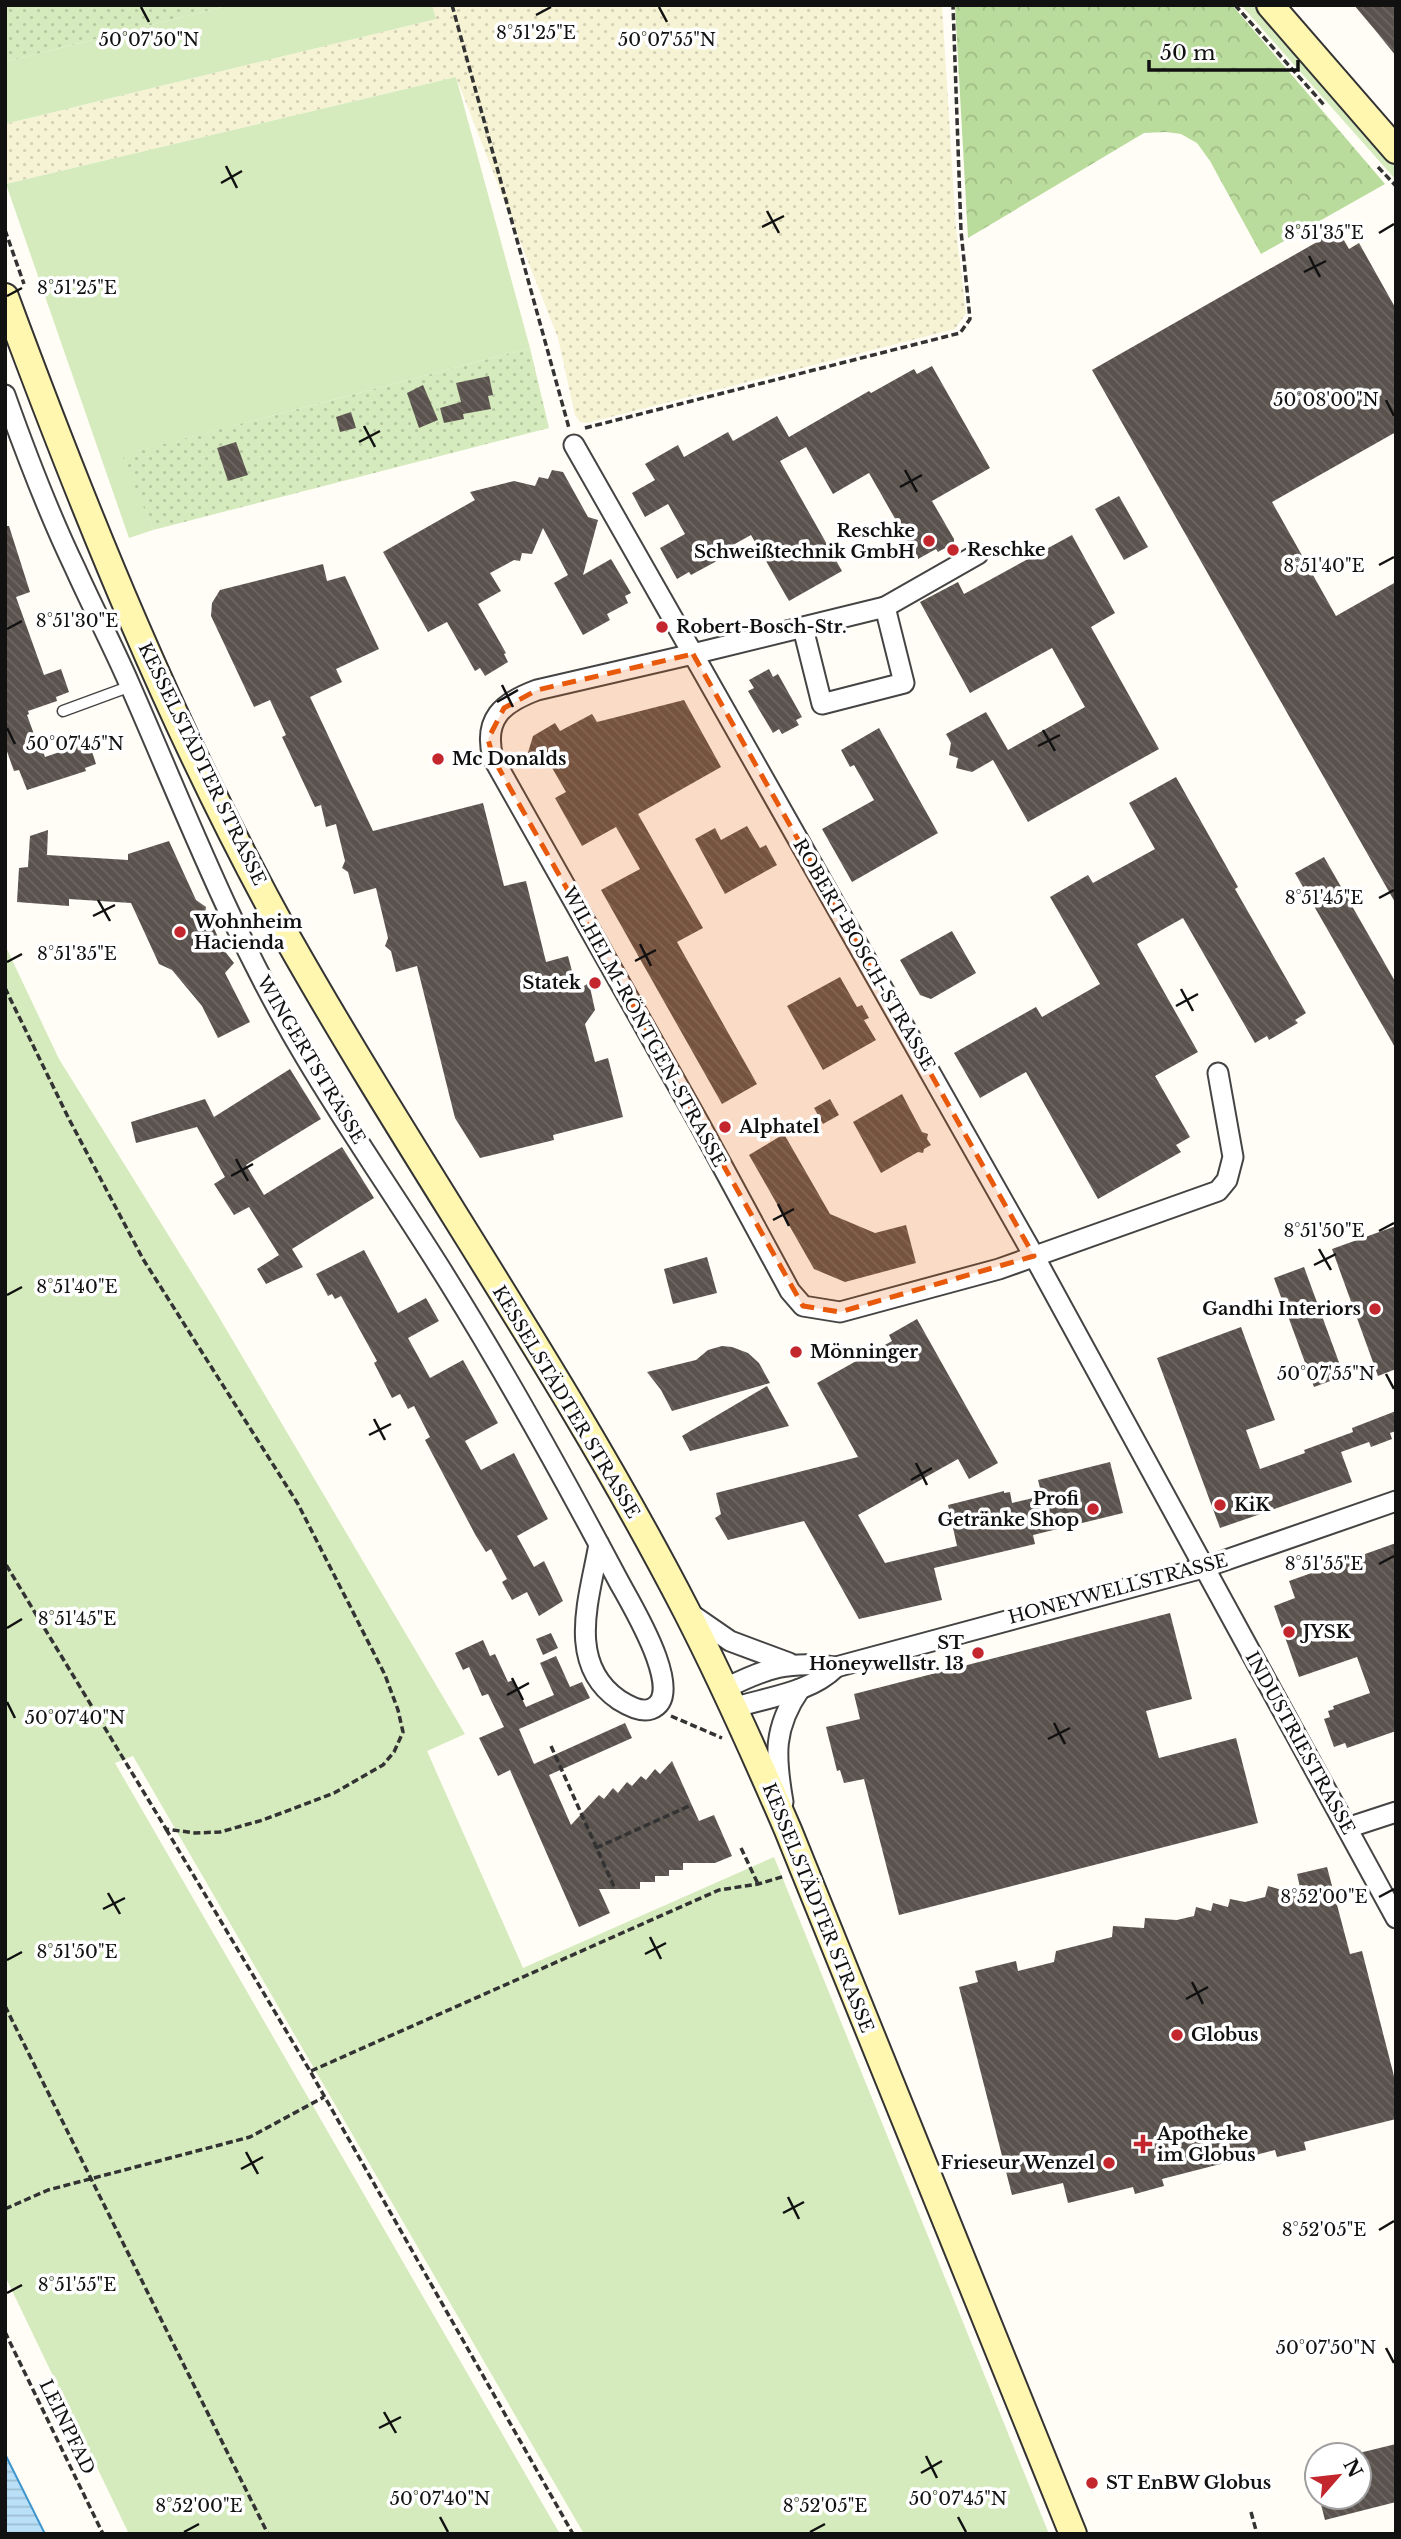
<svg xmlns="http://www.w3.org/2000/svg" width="1401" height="2539" viewBox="0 0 1401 2539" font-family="'Libre Baskerville',serif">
  <defs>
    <pattern id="farmland-dots" width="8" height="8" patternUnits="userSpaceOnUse" patternTransform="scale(1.75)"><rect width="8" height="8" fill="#f6f3d4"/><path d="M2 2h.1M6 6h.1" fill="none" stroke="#d2cfb5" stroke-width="1.8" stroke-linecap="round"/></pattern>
    <pattern id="forest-crowns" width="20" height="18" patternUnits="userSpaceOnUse" patternTransform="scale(1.75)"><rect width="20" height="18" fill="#b9dc9c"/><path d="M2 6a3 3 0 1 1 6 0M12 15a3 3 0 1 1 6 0" fill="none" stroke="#9ebc85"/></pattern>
    <pattern id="garden-dots" width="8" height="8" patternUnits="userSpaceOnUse" patternTransform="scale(1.75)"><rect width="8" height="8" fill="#d5ebbd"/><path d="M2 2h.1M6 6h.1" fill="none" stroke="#b6c8a1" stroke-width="1.8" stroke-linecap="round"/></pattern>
    <pattern id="water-rules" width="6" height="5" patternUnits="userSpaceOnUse" patternTransform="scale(1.75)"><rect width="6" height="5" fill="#b9e0f7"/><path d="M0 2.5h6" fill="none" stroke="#9ebfd3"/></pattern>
    <pattern id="building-back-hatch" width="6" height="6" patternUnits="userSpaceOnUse" patternTransform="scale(1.75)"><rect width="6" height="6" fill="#5a524d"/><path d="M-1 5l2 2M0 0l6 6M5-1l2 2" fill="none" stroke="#6d6662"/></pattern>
  </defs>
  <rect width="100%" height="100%" fill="#fffdf5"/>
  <path fill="url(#farmland-dots)" d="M432,5H942L956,229L966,313L955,329L587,423L580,422L575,415L558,338L456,77L6,184L5,124L435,19Z"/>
  <g fill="#d5ebbd">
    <path d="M230,5H432L436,19L5,124V62Z"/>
    <path d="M1241,5H1254L1396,167V180Z"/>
    <path d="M456,77L530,348L123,455L153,530L129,538L6,184Z"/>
    <path d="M5,945L59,1059L213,1307L465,1734L427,1751L523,1968L774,1857L1049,2534H584L133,1756L115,1763L560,2534H129L5,2276Z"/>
  </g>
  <path fill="url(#forest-crowns)" d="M955,5H1232L1385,184L1261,254L1210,161L1197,143L1181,134L1166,132L1144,133L968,238Z"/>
  <g fill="url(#garden-dots)">
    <path d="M5,5H230L5,62Z"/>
    <path d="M530,348L549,428L153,530L122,455Z"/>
  </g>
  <path fill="url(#water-rules)" stroke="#3f96cf" stroke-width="2" d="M5,2454L45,2534H5Z"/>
  <g fill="url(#building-back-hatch)">
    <path d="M1354,5H1396V56L1375,30Z"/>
    <path d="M1337,228L1349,249L1359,243L1396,309V432L1272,502L1336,616L1396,582V904L1092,370L1317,242L1315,240Z"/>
    <path d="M932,366L990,468L932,501L954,539V543L938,552L936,549L918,559L869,473L833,494L806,447L780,461L842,571L789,601L751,535L724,550L726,556L691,575L689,572L677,579L660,548L685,534L668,504L645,517L632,493L655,480L645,464L678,445L684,457L728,432L733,441L777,416L789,437L869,391L871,393L914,369L917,374Z"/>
    <path d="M489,376L493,395L488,396L491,409L463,414L464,419L444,423L440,408L461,402L456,383Z"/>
    <path d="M423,385L438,420L419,428L407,393Z"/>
    <path d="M351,412L356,428L340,432L336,417Z"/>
    <path d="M236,442L248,475L228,481L217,448Z"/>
    <path d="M552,470L563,472L588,517L598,520L583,575L611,559L631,593L625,596L628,603L607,614L610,620L583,635L554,583L568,575L543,528L532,554L522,553L520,561L514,560L490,573L501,591L478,604L506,653L504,654L508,662L485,676L480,668L475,671L447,622L428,632L383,552L475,500L470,492L514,481L535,486L539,477L548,479Z"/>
    <path d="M1119,496L1148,547L1124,560L1095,509Z"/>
    <path d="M5,526H9L30,592L16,597L44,675L61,669L69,692L56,697L57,701L28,711L29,714L27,715L39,748L41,747L45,757L89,742L96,764L85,768L86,771L27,790L19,770L14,771L5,746Z"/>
    <path d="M1072,535L1115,613L1091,627L1159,749L1028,822L993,760L972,772L956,768L958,758L949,755L951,743L946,734L986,712L1008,750L1085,707L1052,648L970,693L920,602L958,582L964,594Z"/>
    <path d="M323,564L327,581L345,576L379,649L336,669L342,682L310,697L373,831L483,803L504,886L526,881L546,962L568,956L577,990L589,983L595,1010L585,1024L595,1062L608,1058L623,1117L553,1135L554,1140L480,1158L455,1118L417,966L396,972L391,951L385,946L388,938L376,888L354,894L348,872L342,868L345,861L336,824L326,827L321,805L315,807L282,737L286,735L270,700L254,707L211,616L212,603L220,590Z"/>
    <path d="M769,669L773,677L778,674L802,717L796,720L799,725L782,734L779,729L773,733L748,691L754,688L749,680Z"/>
    <path d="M684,700L721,767L638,814L703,928L677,942L757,1084L722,1104L601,890L640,869L616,827L582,846L555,798L566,792L551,766L526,759L533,736L555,723L560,731L592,714L597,722Z"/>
    <path d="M879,728L938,833L852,882L822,829L874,800L854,765L850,767L841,750Z"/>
    <path d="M1176,777L1238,887L1235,889L1306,1013L1295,1020L1298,1023L1269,1040L1267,1036L1255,1043L1183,918L1137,944L1198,1052L1155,1076L1190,1137L1176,1145L1181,1152L1098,1199L1026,1072L980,1098L954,1053L1036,1007L1042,1017L1100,984L1050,897L1088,875L1093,883L1155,849L1129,803Z"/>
    <path d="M747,826L760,848L766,845L777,865L725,894L695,839L715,828L721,840Z"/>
    <path d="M48,830L47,855L128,860V854L169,841L196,900L206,907L204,922L214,928L223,949L234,963L225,973L250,1022L218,1038L202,1006L172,970L159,964L131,903L69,899V906L17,902L19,868L28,867L30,836Z"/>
    <path d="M1324,857L1396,983V1049L1295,873Z"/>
    <path d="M952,931L976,973L931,999L920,995L900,960Z"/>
    <path d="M840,977L857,1007L862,1005L869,1018L864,1020L876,1040L823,1070L787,1006Z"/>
    <path d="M290,1069L321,1119L246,1165L264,1195L342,1147L374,1198L292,1249L303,1267L266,1284L257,1269L279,1255L249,1207L234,1215L214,1184L225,1177L197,1127L136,1143L131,1122L205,1099L214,1117Z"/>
    <path d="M902,1094L922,1132L928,1134L927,1139L931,1145L924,1149L923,1153L918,1152L881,1173L853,1122Z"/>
    <path d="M830,1099L839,1115L823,1124L814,1108Z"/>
    <path d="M784,1134L830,1214L875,1233L906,1225L916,1263L845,1282L814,1269L749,1155Z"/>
    <path d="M1396,1226V1369L1378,1376L1332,1249Z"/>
    <path d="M364,1250L398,1313L426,1298L439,1321L408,1338L430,1378L463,1360L498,1423L465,1441L481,1470L514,1453L548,1519L517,1536L534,1567L544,1561L563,1601L539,1616L527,1592L512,1600L502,1582L507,1579L491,1549L486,1552L476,1536L425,1440L430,1437L414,1406L408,1409L400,1394L392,1398L374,1363L377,1361L341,1296L335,1299L332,1294L328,1296L316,1274Z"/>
    <path d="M707,1257L717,1293L673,1304L664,1269Z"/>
    <path d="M1304,1267L1344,1376L1314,1387L1274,1278Z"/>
    <path d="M917,1319L998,1463L969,1479L958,1459L858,1515L885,1563L957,1546L948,1505L1004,1491V1493L1010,1492L1012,1503L1042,1496L1038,1480L1110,1462L1123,1513L1033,1535L1035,1544L934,1568L942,1600L859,1619L804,1521L728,1540L715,1518L721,1514L716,1493L858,1457L817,1383L892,1341L889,1335Z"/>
    <path d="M1241,1327L1275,1420L1246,1430L1260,1469L1305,1453L1304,1450L1353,1432L1352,1428L1396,1411V1431L1390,1433L1392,1439L1371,1447L1369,1442L1341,1452L1352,1482L1220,1528L1157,1358Z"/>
    <path d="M722,1346L732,1347L748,1353L759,1363L770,1383L672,1411L661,1390L647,1372L696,1360L708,1350Z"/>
    <path d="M767,1386L789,1426L690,1451L682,1436Z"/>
    <path d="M1396,1543V1731L1347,1748L1345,1743L1334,1747L1324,1719L1330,1717L1328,1711L1334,1709L1333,1706L1370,1693L1357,1657L1299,1677L1274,1606L1295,1598L1289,1581Z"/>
    <path d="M1170,1613L1192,1699L1146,1711L1159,1758L1236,1738L1258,1823L899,1915L864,1779L844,1783L840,1770L837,1771L826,1727L860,1719L854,1694Z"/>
    <path d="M551,1633L558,1648L543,1655L536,1639Z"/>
    <path d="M483,1640L490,1656L495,1654L508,1682L513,1680L526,1707L554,1695L540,1663L556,1656L570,1687L582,1682L590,1698L519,1729L534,1764L625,1723L632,1738L549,1775L571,1825L599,1795L604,1799L613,1788L618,1793L627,1782L632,1786L641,1776L646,1780L655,1769L660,1774L672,1761L699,1821L714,1815L732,1856L715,1863H683V1870H669V1876H655V1882H640V1889H599L610,1913L579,1927L510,1770L498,1776L479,1738L504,1727L488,1694L482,1696L469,1667L463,1670L455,1653Z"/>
    <path d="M1327,1867L1350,1954L1362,1951L1396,2084V2119L1304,2142L1306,2150L1277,2157L1275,2150L1162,2179L1164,2186L1135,2194L1133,2187L1068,2203L1063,2183L1012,2195L959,1987L978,1982L975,1971L1016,1961L1018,1971L1054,1962L1056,1951L1112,1937L1113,1926L1144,1928L1145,1918L1177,1920L1194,1916L1196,1907L1211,1911L1213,1903L1228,1907L1230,1899L1245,1902L1265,1897L1268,1886L1302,1896L1297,1874Z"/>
    <path d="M1396,2444V2502L1325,2520L1319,2497H1359V2453Z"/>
  </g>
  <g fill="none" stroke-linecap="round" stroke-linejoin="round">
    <g stroke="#444" stroke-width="13">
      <path id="lane" d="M63,711L131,686"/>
    </g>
    <g stroke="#444" stroke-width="23">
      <g id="street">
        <path d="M5,395C26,454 48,512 75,568C92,606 112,644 129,683C185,810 233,937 306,1058C350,1132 401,1205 447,1279C508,1377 564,1478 618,1580C629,1601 688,1695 651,1709C641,1713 627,1705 619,1700C565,1663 590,1597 599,1544"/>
        <path d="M574,445L693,654L537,690C502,703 483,719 493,758L699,1123L790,1291L803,1306L840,1312L999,1269L1218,1191L1227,1180L1233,1157L1218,1073"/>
        <path d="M885,607L978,554"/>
        <path d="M803,628L822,704L904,683L885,607L693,654L1034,1256L1396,1918"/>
        <path d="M688,1612L730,1641L789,1663"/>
        <path d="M724,1689C766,1668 789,1660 836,1667L1203,1568L1396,1501"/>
        <path d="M733,1708C768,1697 810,1693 836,1667"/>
        <path d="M783,1802C775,1756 773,1728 800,1689"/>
        <path d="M1347,1828L1396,1812"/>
      </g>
    </g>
    <g stroke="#333" stroke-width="30">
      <g id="secondary">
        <path d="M1270,5L1396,150"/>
        <path d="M5,297C86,516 174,734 288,939C416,1165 567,1379 686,1610C723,1682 756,1756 788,1830L1073,2534"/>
      </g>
    </g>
    <g stroke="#333" stroke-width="3.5" stroke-dasharray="7 3.5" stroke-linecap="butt">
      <path d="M452,5L569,428"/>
      <path d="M1235,5L1325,106"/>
      <path d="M1378,167L1396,186"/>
      <path d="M5,230L24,284"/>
      <path d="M585,428L960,333L970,319L961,231L953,5"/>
      <path d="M5,988L69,1119L143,1259L298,1504L385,1675L398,1710L403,1732L394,1752L383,1765L334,1793L263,1820L220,1832L195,1833L166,1829L5,1563"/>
      <path d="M671,1716L722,1738"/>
      <path d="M551,1746L615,1889"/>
      <path d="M166,1829L310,2071L573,2534"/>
      <path d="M596,1848L689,1806"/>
      <path d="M741,1848L758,1884"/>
      <path d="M5,2006L268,2534"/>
      <path d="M311,2071L719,1890L758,1884L785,1876"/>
      <path d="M5,2209L48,2190L250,2137L324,2097"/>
      <path d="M5,2332L103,2534"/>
      <path d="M1251,2512L1257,2534"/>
    </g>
    <use href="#lane" stroke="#fff" stroke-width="10"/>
    <use href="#street" stroke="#fff" stroke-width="19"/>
    <use href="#secondary" stroke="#fff6b0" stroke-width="26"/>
  </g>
  <path fill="#e8590c" fill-opacity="0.2" stroke="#e8590c" stroke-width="5" stroke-dasharray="14 9" stroke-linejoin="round" d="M693,654L1034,1256L840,1312L803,1306L493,758L488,739L504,708L537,690Z"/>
  <path fill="none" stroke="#111" stroke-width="2.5" d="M141,7L149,22M659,7L667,22M536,15L551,7M226,166L237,188M221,183L242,171M767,211L779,233M762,227L784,216M1379,233L1394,224M1309,256L1320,277M1304,272L1326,261M7,296L22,288M1386,400L1394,416M364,426L375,447M359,442L380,431M905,470L917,492M900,487L922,475M1379,565L1394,557M7,629L22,621M502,685L513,707M497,702L518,690M7,728L15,744M1043,730L1055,751M1038,746L1060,735M1379,898L1394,890M98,900L110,921M93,916L115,905M640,944L651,966M635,961L656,950M7,962L22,954M1181,989L1193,1011M1176,1006L1198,994M236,1159L248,1181M231,1176L253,1164M778,1204L789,1226M773,1220L794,1209M1379,1231L1394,1223M1319,1249L1331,1270M1314,1265L1336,1254M7,1295L22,1287M1386,1374L1394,1389M374,1419L385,1440M369,1435L391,1424M916,1463L927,1485M911,1480L932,1468M1379,1564L1394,1556M7,1628L22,1619M512,1678L523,1700M507,1695L529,1683M7,1702L15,1718M1054,1723L1065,1744M1048,1739L1070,1728M108,1893L120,1914M1379,1897L1394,1889M103,1909L125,1898M650,1937L661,1959M645,1954L666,1943M7,1960L22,1952M1192,1982L1203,2004M1186,1999L1208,1987M246,2152L258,2174M241,2169L263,2157M788,2197L799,2219M783,2213L804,2202M1379,2230L1394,2221M7,2293L22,2285M1386,2348L1394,2363M384,2412L396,2433M379,2428L401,2417M926,2456L937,2478M921,2473L942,2461M440,2517L448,2532M958,2517L966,2532M184,2532L199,2524M810,2532L825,2524"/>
  <g fill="#c4262e" stroke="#fff" stroke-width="2.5">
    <circle cx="929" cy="541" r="7"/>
    <circle cx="953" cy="550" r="7"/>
    <circle cx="662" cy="627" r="7"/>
    <circle cx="438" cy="759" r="7"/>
    <circle cx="180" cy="932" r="7"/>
    <circle cx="595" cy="983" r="7"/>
    <circle cx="725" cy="1127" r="7"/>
    <circle cx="1375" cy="1309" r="7"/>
    <circle cx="796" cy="1352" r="7"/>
    <circle cx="1220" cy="1505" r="7"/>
    <circle cx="1093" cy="1509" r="7"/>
    <circle cx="1289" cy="1632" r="7"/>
    <circle cx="978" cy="1653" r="7"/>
    <circle cx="1177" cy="2035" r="7"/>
    <path d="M1139.5 2133.5h7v7h7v7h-7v7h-7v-7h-7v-7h7z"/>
    <circle cx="1109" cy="2163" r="7"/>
    <circle cx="1092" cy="2483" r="7"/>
  </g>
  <g text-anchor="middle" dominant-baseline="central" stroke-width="7" stroke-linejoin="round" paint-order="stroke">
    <g font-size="18" font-weight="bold" fill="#111" stroke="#fff" text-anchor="start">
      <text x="915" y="531" text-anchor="end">Reschke<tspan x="915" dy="21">Schweißtechnik GmbH</tspan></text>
      <text x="967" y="550">Reschke</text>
      <text x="676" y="627">Robert-Bosch-Str.</text>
      <text x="452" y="759">Mc Donalds</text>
      <text x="194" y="922">Wohnheim<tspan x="194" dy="21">Hacienda</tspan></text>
      <text x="581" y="983" text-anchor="end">Statek</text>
      <text x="739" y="1127">Alphatel</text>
      <text x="1361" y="1309" text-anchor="end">Gandhi Interiors</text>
      <text x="810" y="1352">Mönninger</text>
      <text x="1079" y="1499" text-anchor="end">Profi<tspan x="1079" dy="21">Getränke Shop</tspan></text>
      <text x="1234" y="1505">KiK</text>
      <text x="1303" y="1632">JYSK</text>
      <text x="964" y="1643" text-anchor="end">ST<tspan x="964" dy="21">Honeywellstr. 13</tspan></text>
      <text x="1191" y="2035">Globus</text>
      <text x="1157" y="2134">Apotheke<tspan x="1157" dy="21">im Globus</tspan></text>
      <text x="1095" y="2163" text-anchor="end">Frieseur Wenzel</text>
      <text x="1106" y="2483">ST EnBW Globus</text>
    </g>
    <g font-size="18" fill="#111" stroke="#fff">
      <text transform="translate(202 764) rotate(64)">KESSELSTÄDTER STRASSE</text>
      <text transform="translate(864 955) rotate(60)">ROBERT-BOSCH-STRASSE</text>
      <text transform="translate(644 1027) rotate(61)">WILHELM-RÖNTGEN-STRASSE</text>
      <text transform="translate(311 1060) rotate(59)">WINGERTSTRASSE</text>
      <text transform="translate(566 1402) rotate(59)">KESSELSTÄDTER STRASSE</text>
      <text transform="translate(1118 1589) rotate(-15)">HONEYWELLSTRASSE</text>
      <text transform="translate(1300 1743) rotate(61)">INDUSTRIESTRASSE</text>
      <text transform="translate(818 1908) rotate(68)">KESSELSTÄDTER STRASSE</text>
      <text transform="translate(67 2427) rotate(64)">LEINPFAD</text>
    </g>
  </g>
  <g font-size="18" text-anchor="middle" fill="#111" stroke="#fff" stroke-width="7" stroke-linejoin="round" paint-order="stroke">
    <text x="536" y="39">8°51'25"E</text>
    <text x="149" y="46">50°07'50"N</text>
    <text x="667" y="46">50°07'55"N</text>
    <text x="1324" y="239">8°51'35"E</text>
    <text x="77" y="294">8°51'25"E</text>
    <text x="1326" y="406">50°08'00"N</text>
    <text x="1324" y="572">8°51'40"E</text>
    <text x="77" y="627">8°51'30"E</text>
    <text x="75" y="750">50°07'45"N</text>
    <text x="1324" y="904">8°51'45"E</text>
    <text x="77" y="960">8°51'35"E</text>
    <text x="1324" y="1237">8°51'50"E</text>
    <text x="77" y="1293">8°51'40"E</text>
    <text x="1326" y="1380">50°07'55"N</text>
    <text x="1324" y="1570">8°51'55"E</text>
    <text x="77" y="1625">8°51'45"E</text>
    <text x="75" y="1724">50°07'40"N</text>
    <text x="1324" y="1903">8°52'00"E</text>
    <text x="77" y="1958">8°51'50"E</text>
    <text x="1324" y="2236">8°52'05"E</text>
    <text x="77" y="2291">8°51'55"E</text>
    <text x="1326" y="2354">50°07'50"N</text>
    <text x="440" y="2505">50°07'40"N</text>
    <text x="958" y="2505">50°07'45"N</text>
    <text x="199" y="2512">8°52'00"E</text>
    <text x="825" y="2512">8°52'05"E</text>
  </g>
  <rect width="1401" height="2539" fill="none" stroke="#111111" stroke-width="14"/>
  <g transform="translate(1338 2476) rotate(62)"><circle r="33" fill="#ffffff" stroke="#a0a0a0" stroke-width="2"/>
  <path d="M0-5L12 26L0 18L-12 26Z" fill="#c4262e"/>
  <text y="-10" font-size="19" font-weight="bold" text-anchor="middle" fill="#111111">N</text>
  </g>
  <path d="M1149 60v10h149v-10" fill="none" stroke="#111111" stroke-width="3.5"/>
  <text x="1160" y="60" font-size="21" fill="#111111" stroke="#ffffff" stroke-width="5" paint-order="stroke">50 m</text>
</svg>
